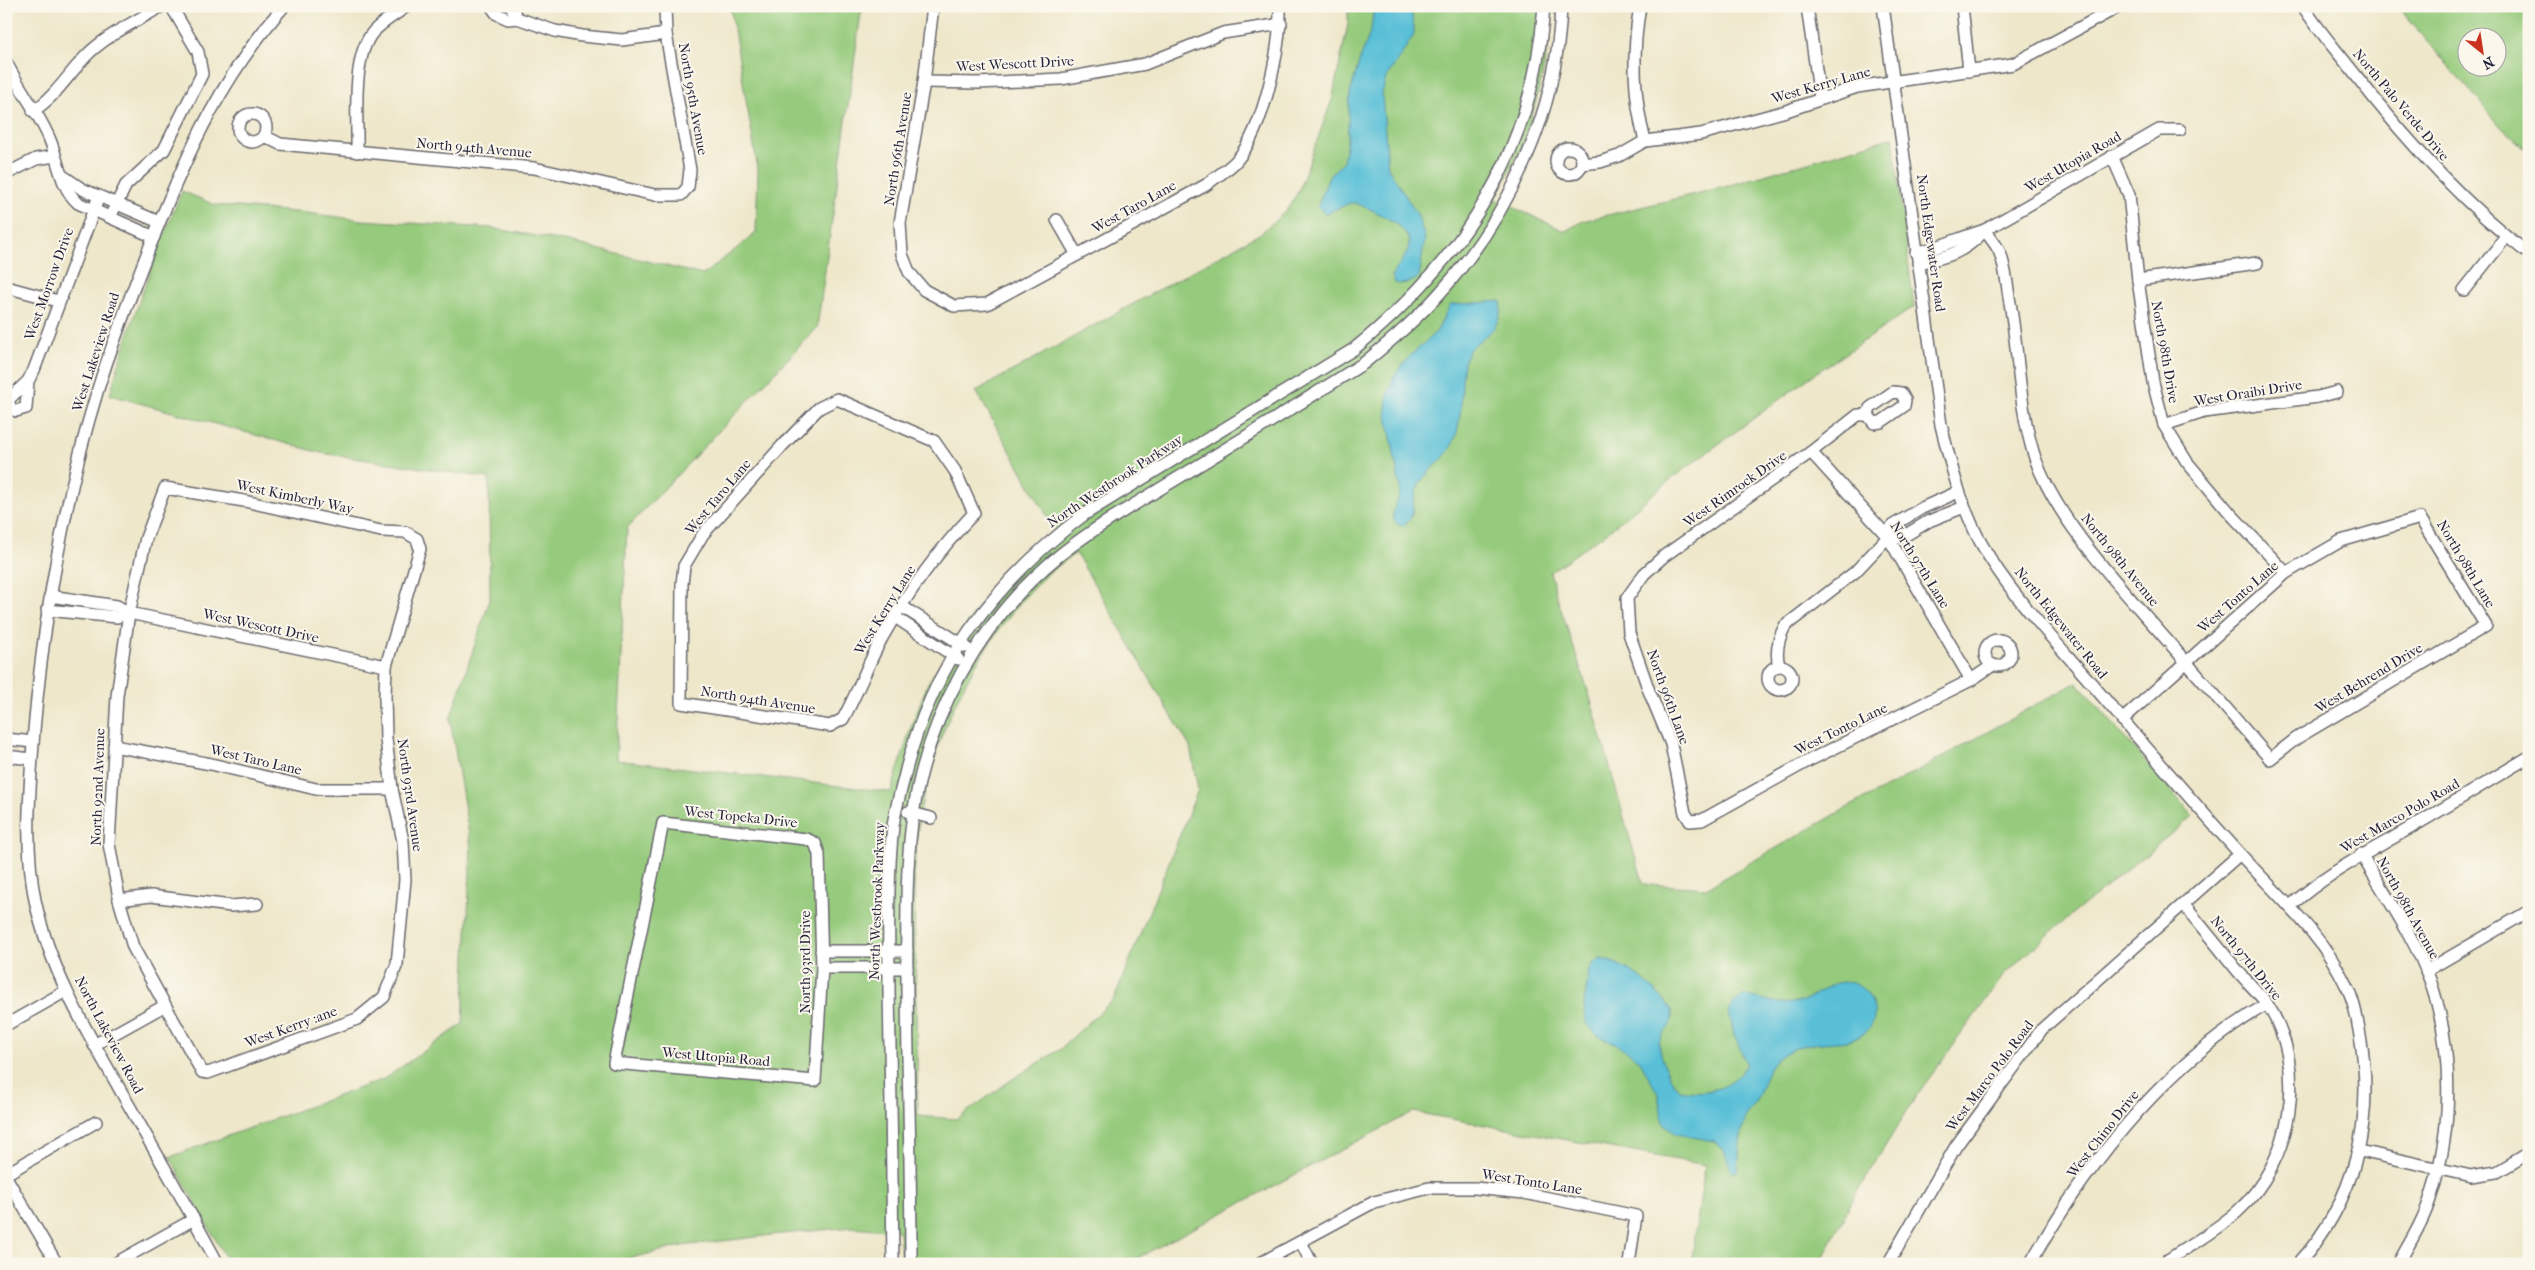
<svg xmlns="http://www.w3.org/2000/svg" width="2535" height="1270" viewBox="0 0 2535 1270" font-family="'IM FELL French Canon',serif">
  <rect width="100%" height="100%" fill="#fbf7ec"/>
  <filter id="ink" filterUnits="userSpaceOnUse"><feTurbulence type="fractalNoise" baseFrequency=".02" numOctaves="2"/><feDisplacementMap in="SourceGraphic" scale="10" xChannelSelector="R" yChannelSelector="G"/><feConvolveMatrix kernelMatrix="1 2 1 2 8 2 1 2 1" color-interpolation-filters="sRGB"/></filter>
  <filter id="wash" filterUnits="userSpaceOnUse"><feTurbulence type="fractalNoise" baseFrequency=".0096" numOctaves="4" result="noise"/><feDisplacementMap in="SourceGraphic" scale="20" xChannelSelector="R" yChannelSelector="G"/><feGaussianBlur stdDeviation="1.12" result="paint"/><feColorMatrix in="noise" values="0 0 0 0 0 0 0 0 0 0 0 0 0 0 0 0 0 1.4 0 .05"/><feComposite in="paint" operator="in"/></filter>
  <g filter="url(#wash)">
    <rect width="100%" height="100%" fill="#eee7ca"/>
    <g fill="#96cb7d" stroke="#5c765c" fill-rule="evenodd">
      <path d="M730,6H862L817,328L627,528L616,760L891,792L911,727L928,683L981,603L1022,557L1055,530L976,391L1261,233L1286,211L1298,192L1332,100L1348,24V6H1550C1550,54 1537,104 1521,148C1514,166 1502,182 1495,199L1565,231L1583,221L1724,187L1893,137L1914,307L1813,375L1675,476L1606,533L1550,572C1562,617 1579,660 1592,704C1610,764 1624,824 1644,884L1706,888L1843,810L1921,769L2077,682L2193,816L2057,927L2004,975L1917,1095L1855,1195L1820,1264H1691L1705,1165L1413,1112L1126,1264H902L899,1231L852,1227L772,1235L682,1246L605,1264H229L170,1157L384,1079L463,1024L471,847L450,719L490,599L489,478L321,453L110,395C129,325 154,258 182,191L215,205L307,213L361,220L491,228L569,242L703,275L756,233L758,170ZM1076,553L1190,747L1198,790L1114,999L1059,1050L1011,1080L957,1119L918,1116C917,1061 916,1005 915,950C914,900 912,848 923,798C939,721 984,637 1040,581C1050,570 1064,562 1076,553Z"/>
      <path d="M2397,6H2529V152L2503,129ZM2468,38H2498V68H2468Z"/>
    </g>
    <g fill="#59bfd7" stroke="#3e7089">
      <path d="M1374,6H1410L1414,26V35L1386,78L1382,94L1388,168L1417,214L1425,238L1419,277C1414,282 1403,285 1395,283L1392,276C1397,266 1407,257 1409,245C1411,225 1370,209 1355,203H1350L1325,214L1318,206L1329,176L1343,162L1347,140L1350,94L1359,62L1371,30Z"/>
      <path d="M1501,301C1504,338 1470,337 1465,359C1459,386 1465,420 1452,445C1443,463 1425,471 1417,489C1411,502 1417,519 1402,526L1397,524C1386,510 1401,503 1400,488L1386,410L1387,399L1394,376L1410,356L1437,331L1450,305Z"/>
      <path d="M1601,959C1630,965 1655,988 1672,1010C1674,1029 1663,1029 1659,1043C1662,1061 1667,1077 1680,1090C1704,1095 1738,1089 1746,1063L1734,1035L1729,1011L1734,1003L1743,996C1762,997 1778,1007 1799,1002C1815,998 1827,983 1844,982C1867,981 1885,1013 1867,1031C1852,1045 1832,1041 1813,1044C1795,1046 1774,1056 1767,1073C1764,1080 1762,1088 1759,1095C1756,1102 1750,1107 1747,1114C1740,1131 1739,1152 1738,1170L1732,1173L1724,1150L1714,1141L1676,1134L1663,1123L1658,1094L1640,1061L1623,1048L1597,1035L1586,1023L1584,1006L1589,970L1593,963Z"/>
    </g>
  </g>
  <g filter="url(#ink)">
    <g fill="none" stroke-linecap="round" stroke-linejoin="round">
      <g stroke="#69676d" stroke-width="14">
        <g id="minor">
          <path d="M491,6L497,14L508,19L517,18L555,31L582,36L622,40L666,34"/>
          <path d="M511,6L517,18"/>
          <path d="M933,6L924,82L900,223L902,254L909,272L924,290L954,306L987,304L1206,185C1215,177 1228,170 1236,161C1264,130 1281,47 1280,6"/>
          <path d="M1640,6C1632,52 1633,96 1645,141"/>
          <path d="M1807,6L1820,98"/>
          <path d="M1883,6L1941,425C1951,466 1961,506 1981,543C2009,593 2049,634 2086,677C2137,737 2188,797 2241,855C2278,896 2321,933 2345,983C2354,999 2357,1018 2360,1036C2375,1118 2356,1201 2298,1264"/>
          <path d="M1962,6L1969,71"/>
          <path d="M2303,6C2318,30 2337,51 2354,73C2405,139 2462,203 2529,254"/>
          <path d="M6,62C19,89 39,113 50,140C59,162 60,187 78,203L154,237"/>
          <path d="M924,82L978,83L1061,79L1145,64L1223,33L1281,24"/>
          <path d="M33,111C57,96 70,71 90,52C111,33 138,20 162,6"/>
          <circle cx="252" cy="128" r="14"/>
          <path d="M264,136L280,144L534,168L655,195H681L688,187L690,170L666,34L665,6"/>
          <circle cx="1569" cy="161" r="13"/>
          <path d="M357,152C358,120 351,58 373,32C382,22 396,14 407,6"/>
          <path d="M2112,156L2129,195L2138,280L2153,382L2164,425L2187,462L2230,513L2286,573"/>
          <path d="M1582,164L1600,162L1619,156L1645,141L1701,134L1786,111L1857,87L2013,64L2120,6"/>
          <path d="M6,174L36,159L55,156"/>
          <path d="M63,176L82,189L159,222"/>
          <path d="M110,217L126,185L164,150L202,74L198,52L171,6"/>
          <path d="M1057,220L1077,255"/>
          <path d="M1985,230C1990,238 1997,245 2000,253C2005,266 2007,283 2009,297C2019,350 2018,407 2035,458C2056,519 2116,582 2158,630C2196,673 2233,716 2270,759L2297,738L2486,626L2420,518L2341,541L2286,573L2122,720"/>
          <path d="M1916,253C1941,247 1962,237 1985,230L2159,130H2180"/>
          <path d="M1918,263C1948,257 1964,253 1985,230"/>
          <path d="M2138,280L2257,263"/>
          <path d="M6,287L58,301"/>
          <path d="M2464,290L2506,237"/>
          <path d="M28,381L26,408L16,411L11,409L8,400L28,381L34,370L99,196"/>
          <path d="M1893,392L1901,393L1905,400L1904,406L1881,422L1874,423L1868,415L1870,408Z"/>
          <path d="M837,399L934,441L955,471L974,513C939,550 908,592 883,636C868,663 858,692 843,719L830,726L681,703L682,584L684,566L703,534L782,446L819,408Z"/>
          <path d="M1868,415H1858L1811,452L1664,556L1644,574L1627,598L1629,633L1649,691L1671,744L1685,813L1690,821L1702,820L1810,760L1971,680L1993,665"/>
          <path d="M2164,425L2204,412L2318,397L2337,392"/>
          <path d="M1811,452L1888,537L1971,680"/>
          <path d="M165,488L244,501L381,531L405,532L417,539L420,549L386,666L385,696L386,739L392,789L403,841L405,880L397,964L384,997L357,1019L208,1073L202,1072L133,947L120,903L109,844L117,696L129,613L146,538Z"/>
          <path d="M1888,537L1901,538L1929,521L1964,507"/>
          <path d="M50,596L117,606L129,613L386,666"/>
          <path d="M901,606L966,647"/>
          <path d="M47,610L117,617L129,613"/>
          <path d="M895,617L958,659"/>
          <circle cx="1998" cy="653" r="13"/>
          <circle cx="1780" cy="678" r="12"/>
          <path d="M1779,666C1775,651 1778,639 1785,626L1855,572L1888,537L1892,526L1922,508L1958,492"/>
          <path d="M6,739L33,742"/>
          <path d="M114,746L211,764L316,789H392"/>
          <path d="M6,756L31,759"/>
          <path d="M908,812L931,818"/>
          <path d="M663,823L806,839L815,843L819,854L822,968L815,1081L614,1063Z"/>
          <path d="M2361,854C2385,895 2414,936 2430,980C2454,1049 2453,1128 2431,1196C2424,1220 2410,1242 2398,1264"/>
          <path d="M119,900L151,896L231,906L257,904"/>
          <path d="M2290,906C2325,875 2358,858 2398,835C2442,810 2485,783 2529,757"/>
          <path d="M821,951H907"/>
          <path d="M822,968H907"/>
          <path d="M2426,971L2529,911"/>
          <path d="M6,1025L66,991"/>
          <path d="M94,1045L164,1006"/>
          <path d="M2360,1151L2471,1176L2497,1172L2529,1153"/>
          <path d="M6,1174L96,1122"/>
          <path d="M6,1177L57,1264"/>
          <path d="M1301,1242L1312,1264"/>
          <path d="M114,1264L194,1219"/>
          <path d="M218,1264C186,1204 151,1145 118,1086C84,1027 49,967 35,900C24,845 30,786 34,730C44,615 64,500 98,389C114,337 134,287 154,236C188,151 223,75 284,6"/>
          <path d="M893,1264C892,1172 891,1081 889,989C889,935 887,880 893,826C895,810 900,794 904,778C930,666 994,582 1085,514L1354,349C1464,259 1534,151 1544,6"/>
          <path d="M911,1264C911,1172 908,1081 907,989C907,934 905,877 912,822C925,719 980,619 1061,554C1099,524 1142,500 1183,475C1244,438 1304,401 1364,363C1391,341 1416,320 1439,294C1509,217 1558,111 1561,6"/>
          <path d="M1259,1264L1374,1202L1429,1188H1475L1524,1193L1636,1216L1629,1264"/>
          <path d="M1888,1264L1956,1146L2042,1029L2240,854"/>
          <path d="M2030,1264C2088,1162 2164,1065 2267,1004"/>
          <path d="M2162,1264C2187,1247 2214,1232 2237,1212C2293,1162 2309,1067 2267,1004C2258,992 2246,981 2237,970C2219,948 2201,926 2184,905"/>
        </g>
      </g>
      <use href="#minor" stroke="#fff" stroke-width="11"/>
    </g>
  </g>
  <g text-anchor="middle" dominant-baseline="central" stroke-width="4" stroke-linejoin="round" paint-order="stroke">
    <g font-size="14" fill="#22223b" stroke="#fbf7ec">
      <text transform="translate(1015 64) rotate(-3)">West Wescott Drive</text>
      <text transform="translate(1821 85) rotate(-16)">West Kerry Lane</text>
      <text transform="translate(693 99) rotate(80)">North 95th Avenue</text>
      <text transform="translate(2401 105) rotate(50)">North Palo Verde Drive</text>
      <text transform="translate(474 148) rotate(5)">North 94th Avenue</text>
      <text transform="translate(898 149) rotate(-81)">North 96th Avenue</text>
      <text transform="translate(2073 162) rotate(-30)">West Utopia Road</text>
      <text transform="translate(1134 207) rotate(-29)">West Taro Lane</text>
      <text transform="translate(1931 243) rotate(82)">North Edgewater Road</text>
      <text transform="translate(49 284) rotate(-70)">West Morrow Drive</text>
      <text transform="translate(96 352) rotate(-72)">West Lakeview Road</text>
      <text transform="translate(2165 352) rotate(80)">North 98th Drive</text>
      <text transform="translate(2248 393) rotate(-9)">West Oraibi Drive</text>
      <text transform="translate(1115 481) rotate(-33)">North Westbrook Parkway</text>
      <text transform="translate(1735 489) rotate(-35)">West Rimrock Drive</text>
      <text transform="translate(295 497) rotate(12)">West Kimberly Way</text>
      <text transform="translate(718 497) rotate(-50)">West Taro Lane</text>
      <text transform="translate(2120 560) rotate(51)">North 98th Avenue</text>
      <text transform="translate(2466 564) rotate(59)">North 98th Lane</text>
      <text transform="translate(1920 565) rotate(58)">North 97th Lane</text>
      <text transform="translate(2238 597) rotate(-41)">West Tonto Lane</text>
      <text transform="translate(885 610) rotate(-58)">West Kerry Lane</text>
      <text transform="translate(2061 623) rotate(51)">North Edgewater Road</text>
      <text transform="translate(261 626) rotate(12)">West Wescott Drive</text>
      <text transform="translate(2369 678) rotate(-31)">West Behrend Drive</text>
      <text transform="translate(1668 697) rotate(70)">North 96th Lane</text>
      <text transform="translate(758 700) rotate(9)">North 94th Avenue</text>
      <text transform="translate(1841 729) rotate(-26)">West Tonto Lane</text>
      <text transform="translate(256 760) rotate(13)">West Taro Lane</text>
      <text transform="translate(98 787) rotate(-88)">North 92nd Avenue</text>
      <text transform="translate(410 795) rotate(82)">North 93rd Avenue</text>
      <text transform="translate(2400 816) rotate(-30)">West Marco Polo Road</text>
      <text transform="translate(741 817) rotate(6)">West Topeka Drive</text>
      <text transform="translate(877 901) rotate(-88)">North Westbrook Parkway</text>
      <text transform="translate(2408 908) rotate(61)">North 98th Avenue</text>
      <text transform="translate(2246 958) rotate(51)">North 97th Drive</text>
      <text transform="translate(805 962) rotate(-90)">North 93rd Drive</text>
      <text transform="translate(291 1027) rotate(-20)">West Kerry :ane</text>
      <text transform="translate(109 1035) rotate(62)">North Lakeview Road</text>
      <text transform="translate(716 1057) rotate(5)">West Utopia Road</text>
      <text transform="translate(1990 1076) rotate(-53)">West Marco Polo Road</text>
      <text transform="translate(2103 1134) rotate(-52)">West Chino Drive</text>
      <text transform="translate(1532 1182) rotate(9)">West Tonto Lane</text>
    </g>
  </g>
  <rect width="2535" height="1270" fill="none" stroke="#fbf7ec" stroke-width="25"/>
  <g transform="translate(2482 52) rotate(150)"><circle r="24" fill="#fbf7ec" stroke="#a4a2a5"/>
  <path d="M0-4L9 19L0 12L-9 19Z" fill="#c8321e"/>
  <text y="-8" font-size="14" font-weight="bold" text-anchor="middle" fill="#22223b">N</text>
  </g>
</svg>
